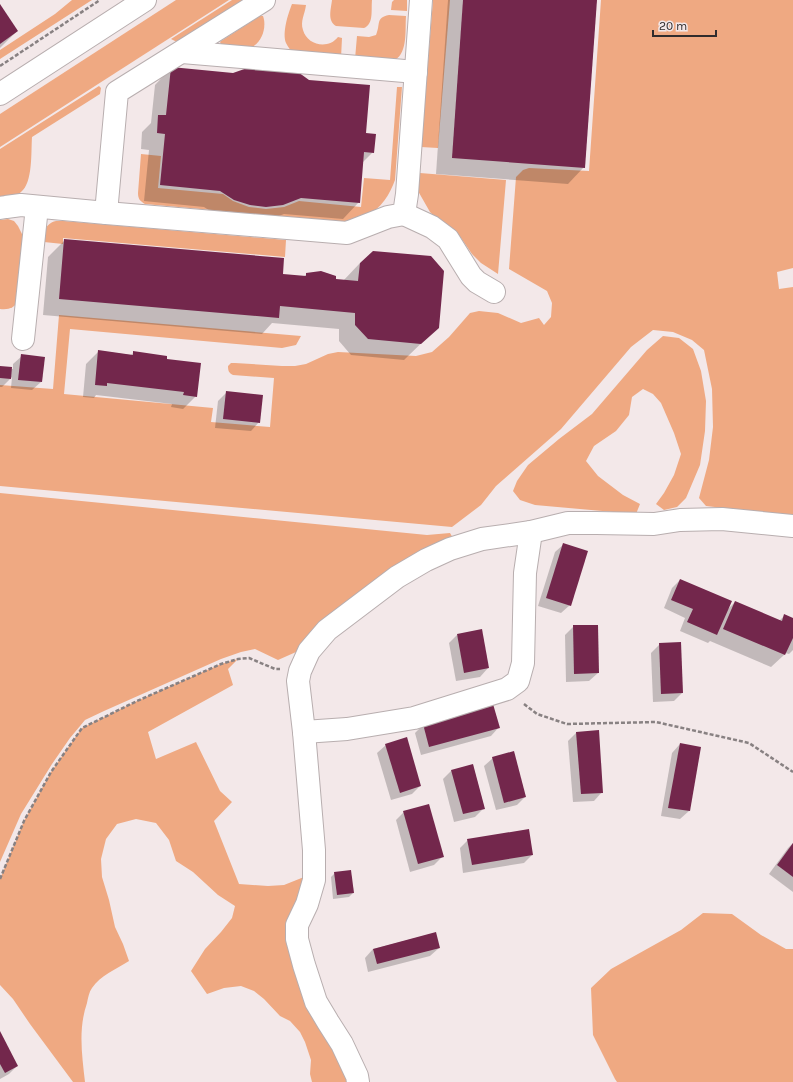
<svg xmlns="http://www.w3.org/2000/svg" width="793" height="1082" viewBox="0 0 793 1082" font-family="Karla,sans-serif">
  <rect width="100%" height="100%" fill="#f3e8e9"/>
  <g fill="#efa982">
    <path d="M72,0H92L0,59V50L55,14Z"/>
    <path d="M176,0H229L0,147V114Z"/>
    <path d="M232,0H248L177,42L171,39Z"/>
    <path d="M332,0H372C371,10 374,24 364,28L336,26C327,21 331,9 332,0Z"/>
    <path d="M394,0H407V11L391,10L392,2Z"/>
    <path d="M433,0H450L438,148L421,147Z"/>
    <path d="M601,0H793V268L777,272L779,289L793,287V516L706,506L699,498L709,460L713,427L712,389L704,350L692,340L673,332L653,330L631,347L561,429L496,486L481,505L452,527L0,486V385L53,389L59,315L301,336L296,345L282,348L70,329L64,394L213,408L211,422L270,427L274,378L233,375C229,373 228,371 228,366L231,363H235L282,366H295L306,364L328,354L338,352L416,356L432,352L449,337L470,313L479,311L498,313L521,323L539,318L544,325L551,317L552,303L547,291L509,269L516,177L523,170L529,168L589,171Z"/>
    <path d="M292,4L306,5C305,14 300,21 303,30C307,45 328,50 338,37L342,38L341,58L292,52C290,49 288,47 286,43C282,33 288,14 292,4Z"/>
    <path d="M389,15L406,16C405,30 408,52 395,60L355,59L357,36L369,37L376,35C381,24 375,18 389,15Z"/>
    <path d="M260,16H263C267,27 262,42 252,47L221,44L220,42L221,41Z"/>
    <path d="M99,86L101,88L100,94L32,137C31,152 33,183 21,192C16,197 7,198 0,200V149Z"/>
    <path d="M397,87H402L395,180C390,194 381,209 367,215C361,218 353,219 346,222L145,204C140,201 138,199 138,193L141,154L161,156L158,188L223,194L233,201L249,207L266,209L284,207L299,201L361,207L364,178L390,180Z"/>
    <path d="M420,173L506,180L498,274L481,263L472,254L461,238L453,229L441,223L430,212L418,191Z"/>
    <path d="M8,219L14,221L18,226L22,234L23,246L19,300C14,308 9,310 0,309V220Z"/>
    <path d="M56,221H64L286,240L285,257L63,238V244L44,242C45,232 44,224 56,221Z"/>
    <path d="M663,336L679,338L693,349L701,371L706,401L705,431L700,465L686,498L677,507L664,510L656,504L664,493L674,475L681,454L674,433L661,403L653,394L643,389L632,397L629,415L616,431L594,446L586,461L598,476L623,495L640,504L636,514L535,505L520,500L513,491L517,481L528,465L559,439L592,414L647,350Z"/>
    <path d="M0,493L427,535L450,533L454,540L320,628L296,652L278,660L255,649L241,652L221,659L104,711L85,720L70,738L52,764L21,814L0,862Z"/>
    <path d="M238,659L228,669L233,685L148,732L156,759L196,742L220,791L232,802L214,821L239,884L268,886L284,885L309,875L294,919L350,1082H312L310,1074L311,1060L305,1042L300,1032L290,1021L280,1016L264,999L254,991L241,986L224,988L207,994L191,971L205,949L221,932L232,918L235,906L218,895L193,872L176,861L169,840L156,823L136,819L117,824L106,839L101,859L102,877L109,900L115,927L123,944L129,961C116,969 100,976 92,988C89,992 88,998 87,1003C78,1029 82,1055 85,1082H73L30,1024L13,999L0,985V879L24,821L51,772L67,749L82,728L137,701L221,664Z"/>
    <path d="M703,913L732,914L761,935L786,949H793V1082H617L615,1079L593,1035L591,988L611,969L681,930Z"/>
  </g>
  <g fill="#0003">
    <path d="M448,0H596L584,167L568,184L436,174Z"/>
    <path d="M0,6L17,31L0,48Z"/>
    <path d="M171,68L365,134L373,152L362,163L359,202L343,219L284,214L265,221L218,216L204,207L144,201L149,150L141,149L142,132L151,123L155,85Z"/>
    <path d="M65,240L282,275L303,277L307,274L343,281L360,263L438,327L404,360L351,355L339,341V329L272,323L262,334L43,315L48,257Z"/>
    <path d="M99,351L131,355L134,352L166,359L196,396L183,409L171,407L172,404L96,395L94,398L83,397L86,364Z"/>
    <path d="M22,356L41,382L32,390L11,388L12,377L2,387H0V367L13,369V364Z"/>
    <path d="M226,393L259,422L251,431L215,428L218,401Z"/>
    <path d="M564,544L570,605L561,613L538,606L555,552Z"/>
    <path d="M680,580L727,610L735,602L779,621L785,615L793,619V650L789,654L785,653L784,655L771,667L710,641L708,643L680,631L685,618L664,608L672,588Z"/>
    <path d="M574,626L598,673L589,681L566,682L565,635Z"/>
    <path d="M457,635L488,668L480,677L456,681L449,643Z"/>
    <path d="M660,644L682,693L674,701L653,702L651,653Z"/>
    <path d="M423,725L499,727L491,736L421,755L415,733Z"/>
    <path d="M577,732L602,792L594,801L573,802L568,741Z"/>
    <path d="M680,744L700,748L689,811L680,819L661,816L672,753Z"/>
    <path d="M386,745L420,786L412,794L391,800L377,753Z"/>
    <path d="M493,758L525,797L517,805L496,810L484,766Z"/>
    <path d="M472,765L484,808L475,817L454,822L443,779L451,771Z"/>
    <path d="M404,812L442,857L434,865L410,872L396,820Z"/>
    <path d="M468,840L532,855L524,863L463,873L460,848Z"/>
    <path d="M793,843V892L769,874L788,848Z"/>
    <path d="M335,873L353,893L349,897L333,899L331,877Z"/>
    <path d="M435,933L439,948L430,956L368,972L365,958L373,949Z"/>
    <path d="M0,1033L17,1066L9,1074L0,1079Z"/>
  </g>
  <g fill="#73274c">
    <path d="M463,0H597L585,168L452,158Z"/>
    <path d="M0,4L18,31L0,44Z"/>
    <path d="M253,66L298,72L309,80L370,85L366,133L376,134L374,153L364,152L360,203L301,198L283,205L266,207L250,205L234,200L220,191L160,185L165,134L157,133L158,115H166L171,67L233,73Z"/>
    <path d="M64,239L284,258L283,274L306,276V273L321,271L336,276V279L358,281L360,263L373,251L431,256L444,271L439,328L421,344L368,339L355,325V313L280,306L279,318L59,299Z"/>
    <path d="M98,350L133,355V351L167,356V359L201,363L197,397L183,395L184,392L107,383V386L95,385Z"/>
    <path d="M21,354L45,357L42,382L18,380Z"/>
    <path d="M0,366L12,367L11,379L0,378Z"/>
    <path d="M226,391L263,395L260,423L223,419Z"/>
    <path d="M563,543L588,551L571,606L546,598Z"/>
    <path d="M680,579L732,601L717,635L687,622L693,609L671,600Z"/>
    <path d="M735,601L782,621L784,614L793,618V638L785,655L723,629Z"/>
    <path d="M573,625H598L599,673L574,674Z"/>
    <path d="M482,629L489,668L464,673L457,634Z"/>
    <path d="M681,642L683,693L661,694L659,643Z"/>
    <path d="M493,704L500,728L429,747L423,724Z"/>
    <path d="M599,730L603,793L581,794L576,732Z"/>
    <path d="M407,737L421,786L400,793L385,744Z"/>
    <path d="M680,743L701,747L690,811L668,808Z"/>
    <path d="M514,751L526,797L504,803L492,757Z"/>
    <path d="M473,764L485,809L463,814L451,770Z"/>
    <path d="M429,804L444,857L418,864L403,811Z"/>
    <path d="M529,829L533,855L472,865L467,839Z"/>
    <path d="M793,843V877L777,865Z"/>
    <path d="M351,870L354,893L337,895L334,872Z"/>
    <path d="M436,932L440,948L377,964L373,949Z"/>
    <path d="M0,1031L18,1066L5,1073L0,1064Z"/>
  </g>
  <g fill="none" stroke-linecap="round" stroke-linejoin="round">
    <g stroke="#b8aeaf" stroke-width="24">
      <g id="minor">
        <path d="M182,52L416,72"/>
        <path d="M0,94L145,0"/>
        <path d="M0,208L6,207L21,205L106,213L117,92L264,0"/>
        <path d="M106,213L347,233L388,217L404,214L407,194L421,0"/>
        <path d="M404,214L432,227L448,239L471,276L477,282L494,292"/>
        <path d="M23,339L37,207"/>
        <path d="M304,732L347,729L414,718L507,689L518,681L523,663L525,573L531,532"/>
        <path d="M358,1082L357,1076L342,1044L328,1022L316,1002L304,965L297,939V925L307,904L314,880V850L304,732L298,681L300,671L309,651L327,630L397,577L426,560L450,549L482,539L531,532L568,523H596L654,524L680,520L722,519L793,526"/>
      </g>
    </g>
    <g stroke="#888182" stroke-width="2.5" stroke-dasharray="4 2" stroke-linecap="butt">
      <path d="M0,66L100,0"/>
      <path d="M524,704L537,714L567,724L656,722L749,743L793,772"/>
      <path d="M0,879L24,821L51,772L82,728L137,701L221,664L238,659L249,658L275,669H280"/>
    </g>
    <use href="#minor" stroke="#fff" stroke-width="22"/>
  </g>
  <path d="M653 30v6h63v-6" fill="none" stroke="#302c2d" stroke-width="2"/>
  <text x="659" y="30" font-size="12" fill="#302c2d" stroke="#f3e8e9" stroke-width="3" paint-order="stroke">20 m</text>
</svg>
